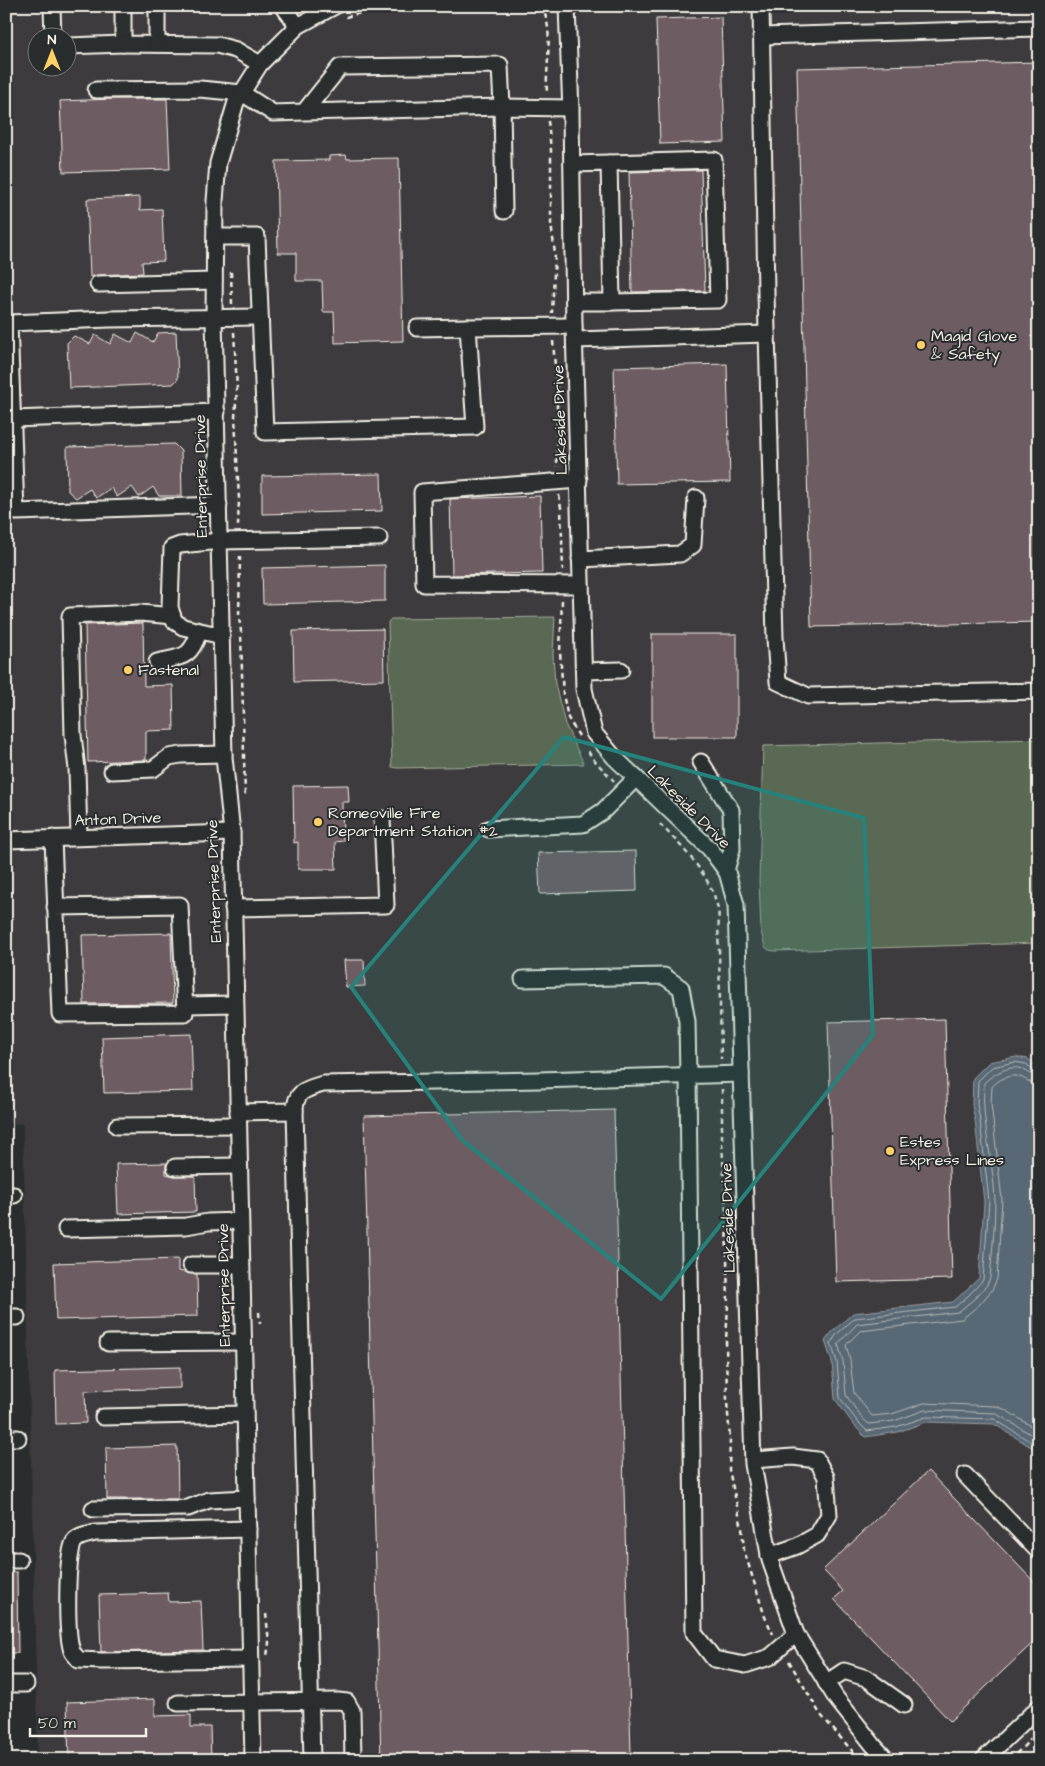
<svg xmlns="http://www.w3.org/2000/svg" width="1045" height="1766" viewBox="0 0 1045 1766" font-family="'Architects Daughter',sans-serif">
  <rect width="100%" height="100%" fill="#2a2d2e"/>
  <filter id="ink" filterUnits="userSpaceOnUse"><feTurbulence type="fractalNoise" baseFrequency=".02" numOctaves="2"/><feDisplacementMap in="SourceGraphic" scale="10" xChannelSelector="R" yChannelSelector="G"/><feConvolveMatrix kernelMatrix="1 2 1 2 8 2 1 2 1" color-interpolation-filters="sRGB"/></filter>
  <g filter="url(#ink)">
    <path fill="#3e3b3e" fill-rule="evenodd" d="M6,6H1039V1760H38L23,1124L6,1123ZM38,38H68V68H38Z"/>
    <g fill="#5a6952" stroke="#a7ad9d">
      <path d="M555,617L553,654L555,684L565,724L584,764L397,768L392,767L388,622L391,619Z"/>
      <path d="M1039,739V943L775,951L769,950L765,947L761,932L759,881L763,746Z"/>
    </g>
    <path fill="#586774" stroke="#969ea2" d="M1016,1057L1028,1059L1039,1067V1452L994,1424L926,1422L898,1432L865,1437L853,1424L835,1399L832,1362L825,1341L832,1332L853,1313L953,1302L979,1278L984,1202L975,1120L972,1105L973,1078L989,1062Z"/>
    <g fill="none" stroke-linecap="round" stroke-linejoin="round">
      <g stroke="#b6baba" stroke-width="1">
        <path d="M1039,1070H1034L1026,1064L1015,1062L992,1067L978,1081L977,1104L980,1120L989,1201L983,1280L969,1295L955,1307L855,1318L836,1335L831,1343L837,1362L840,1398L857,1421L867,1431L896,1427L926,1417L994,1419L1039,1447"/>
        <path d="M1039,1077C1032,1076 1030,1073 1024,1070C1011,1063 993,1074 984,1083C981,1123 994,1162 995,1202C995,1227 992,1253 990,1278L987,1285L974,1299L958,1312L857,1324L838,1344L843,1361L846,1395L861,1417L869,1424L894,1421L925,1410L995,1413L1039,1439"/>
        <path d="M1039,1084C1030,1084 1028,1080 1020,1077C1011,1073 997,1080 992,1087L991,1103L1002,1200L997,1279L992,1290L979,1305L962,1319L860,1331L846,1345L850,1360L854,1393L872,1416L892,1414L924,1403L995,1406L1004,1409L1039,1431"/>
      </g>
    </g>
    <g fill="#6e5c64" stroke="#f4f1e8">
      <path d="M721,17L725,142L660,144L656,19Z"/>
      <path d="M1039,62V622L811,627L797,68Z"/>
      <path d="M113,99H167L170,169L63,172L60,101Z"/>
      <path d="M346,155L347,159L399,158L403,341L335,343L334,312H323L322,281H296V253H278L276,161L329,160V156Z"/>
      <path d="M701,170L705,291L632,292L629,172Z"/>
      <path d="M140,197V210L162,209L164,261L142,262L143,273L98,275L90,277L87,199Z"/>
      <path d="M176,332L178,379L173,384L69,388L67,343L74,336L90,344L95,335L110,344L115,334L132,343L137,333L153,342L158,333Z"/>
      <path d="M727,364L730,482L617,484L614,367Z"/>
      <path d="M174,444L181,451L182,496H159L153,487L139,497L132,487L117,497L111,488L96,498L90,489L76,498L68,491L67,447Z"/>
      <path d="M381,474L382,511L262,514V476Z"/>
      <path d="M540,496L542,573L452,575L450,499Z"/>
      <path d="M385,565V601L263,604L262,568Z"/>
      <path d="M143,623L144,686L173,685L174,730L146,731V760L88,762L85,625Z"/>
      <path d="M383,629L384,680L294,682L293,631Z"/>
      <rect x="652" y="634" width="85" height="103"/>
      <path d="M348,785L349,802H342L343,841L335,842L336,869H298V842L294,843L293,786Z"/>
      <path d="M636,851L637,891L540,894L538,853Z"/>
      <path d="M171,933L173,1003L84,1004L82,935Z"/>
      <path d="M344,960H364L365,986L346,987Z"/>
      <path d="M945,1019L952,1279L836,1282L828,1022Z"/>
      <path d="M191,1034L193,1091L104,1093L102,1037Z"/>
      <path d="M614,1110L631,1755L381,1760L364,1116Z"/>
      <path d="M166,1163V1174L175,1176H195L196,1212L118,1214L116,1164Z"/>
      <path d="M178,1259V1271L197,1274L198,1316L56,1320L54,1263Z"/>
      <path d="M180,1367V1388L85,1391L86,1423L56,1424L55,1370Z"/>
      <path d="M177,1446L178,1499H107L106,1448Z"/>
      <path d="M928,1471L1039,1587V1637L950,1721L834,1599L843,1591L823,1570Z"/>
      <path d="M6,1572H17L18,1653H6Z"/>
      <path d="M168,1593L169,1602L201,1601L203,1650L101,1652L99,1595Z"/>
      <path d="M155,1699V1716L191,1715V1727H210L211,1760H69L67,1702Z"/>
    </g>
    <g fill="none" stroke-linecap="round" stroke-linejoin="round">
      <g stroke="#f4f1e8" stroke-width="19">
        <g id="minor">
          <path d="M52,6L53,38"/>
          <path d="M123,6V44L217,45L236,50L260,64"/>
          <path d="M283,6L298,26"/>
          <path d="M567,6L571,113L574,326L584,689L594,733L614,757L710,849L727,872L736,905L753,1464L770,1560L796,1634L836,1698L874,1746L887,1760"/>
          <path d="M761,6L766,293L775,638L778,682L808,696L1039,691"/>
          <path d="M761,36L1039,28"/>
          <path d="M157,44V6"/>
          <path d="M68,46L123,44"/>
          <path d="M96,90L200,89L242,93L273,113L304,112L502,107L500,65L340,67L304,112"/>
          <path d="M609,163L714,160L718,300L612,302"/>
          <path d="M572,164L609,163L612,302H574"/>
          <path d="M504,211L502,107L571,108"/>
          <path d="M215,237H257L265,432L475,427L468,327L574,326"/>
          <path d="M98,284L214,281"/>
          <path d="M417,328L468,327"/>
          <path d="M575,340L767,334"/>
          <path d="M12,419L217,412"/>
          <path d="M579,480L422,492L424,584L581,585"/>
          <path d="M219,505L16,512L9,323L109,319L260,317"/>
          <path d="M580,559L680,554L693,545L696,498"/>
          <path d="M222,636L183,627L174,621L170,607L172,548L180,545L220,541L379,538"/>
          <path d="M157,662C183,656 190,659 199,632"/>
          <path d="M584,671L621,670"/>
          <path d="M701,762L731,810L732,849L726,871"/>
          <path d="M112,771L153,769L169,757L181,755L224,754"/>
          <path d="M488,829L583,824L603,811L636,778"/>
          <path d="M79,837L77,769L73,735L70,616L140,613L173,616"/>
          <path d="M53,838L60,1014L185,1013L180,905L55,907"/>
          <path d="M6,840L232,833"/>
          <path d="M233,908L386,905L382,819"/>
          <path d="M523,979L664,976L681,988L687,1021L688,1076L694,1633L714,1659L745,1665L770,1657L796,1634"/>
          <path d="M186,1005L235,1004"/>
          <path d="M295,1111L312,1760"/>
          <path d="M238,1112L295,1111C295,1091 306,1089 323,1084L539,1080L741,1074"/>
          <path d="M117,1126L238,1125"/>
          <path d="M175,1167L239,1166"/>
          <path d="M6,1195H14"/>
          <path d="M66,1229L186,1226L208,1222L240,1221"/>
          <path d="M191,1265H241"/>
          <path d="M6,1317H17"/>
          <path d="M108,1343L243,1342"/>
          <path d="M103,1417L245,1414"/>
          <path d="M6,1438H18"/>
          <path d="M753,1460L793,1457L817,1460L826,1477L829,1515L817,1535L797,1546L769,1556"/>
          <path d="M965,1475L1039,1552"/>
          <path d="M93,1509L188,1508L209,1500L247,1498"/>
          <path d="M248,1529L95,1533C88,1535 78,1536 74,1542C66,1556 66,1635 72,1651C73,1654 77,1657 79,1660L102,1661L250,1659"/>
          <path d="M6,1560H19"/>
          <path d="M826,1683L844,1671L866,1678L904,1705"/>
          <path d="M6,1684H26"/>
          <path d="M178,1703L338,1701L347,1702L352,1711L353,1760"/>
          <path d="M253,1760L232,833L224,757L214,318L215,201L218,163L236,102L260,64L298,26L335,6"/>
          <path d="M983,1760L1039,1707"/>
        </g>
      </g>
      <g stroke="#f4f1e8" stroke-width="2.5" stroke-dasharray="5 4" stroke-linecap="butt">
        <path d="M541,6C555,27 545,68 547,93"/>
        <path d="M346,17L385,6"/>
        <path d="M548,121L551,150V223L555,254L552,313"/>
        <path d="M231,272L232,304"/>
        <path d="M234,332L237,389L235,417L239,499L238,526"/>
        <path d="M553,341L557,392V467"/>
        <path d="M559,495L561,508L563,570"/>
        <path d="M240,556L239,618L241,631L245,798"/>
        <path d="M562,600L560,652L563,694L568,718L579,736"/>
        <path d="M588,751L593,759L614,781"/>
        <path d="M660,824C683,848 711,875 718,909C720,921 717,935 719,947L721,1059"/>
        <path d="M722,1089V1142L726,1212L728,1305L726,1340L727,1402L730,1439L729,1470L742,1528L744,1550L765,1617L773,1634"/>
        <path d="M259,1312L260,1324"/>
        <path d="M266,1614L269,1643L267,1656"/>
        <path d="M789,1661L820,1714L860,1760"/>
        <path d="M1010,1760L1039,1731"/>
      </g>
      <use href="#minor" stroke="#2a2d2e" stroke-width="15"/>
    </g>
  </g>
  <path fill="#26827a" fill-opacity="0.2" stroke="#26827a" stroke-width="4" stroke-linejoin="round" d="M564,737L864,818L873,1035L661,1299L462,1140L351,987Z"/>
  <g fill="#ffd166" stroke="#2a2d2e" stroke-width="2">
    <circle cx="921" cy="345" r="5"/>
    <circle cx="128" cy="670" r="5"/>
    <circle cx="318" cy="822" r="5"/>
    <circle cx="890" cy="1151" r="5"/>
  </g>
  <g text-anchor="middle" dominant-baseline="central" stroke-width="4" stroke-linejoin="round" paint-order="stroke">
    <g font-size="16" fill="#f4f1e8" stroke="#2a2d2e" text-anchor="start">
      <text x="931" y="336">Magid Glove<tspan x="931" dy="18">&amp; Safety</tspan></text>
      <text x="138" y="670">Fastenal</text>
      <text x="328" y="813">Romeoville Fire<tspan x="328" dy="18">Department Station #2</tspan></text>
      <text x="900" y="1142">Estes<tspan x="900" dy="18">Express Lines</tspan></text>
    </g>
    <g font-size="16" fill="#f4f1e8" stroke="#2a2d2e">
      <text transform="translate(560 420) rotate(-92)">Lakeside Drive</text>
      <text transform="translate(201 476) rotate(-91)">Enterprise Drive</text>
      <text transform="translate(689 807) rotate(45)">Lakeside Drive</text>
      <text transform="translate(118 819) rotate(-2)">Anton Drive</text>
      <text transform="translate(214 881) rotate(-92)">Enterprise Drive</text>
      <text transform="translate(728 1218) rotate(-92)">Lakeside Drive</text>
      <text transform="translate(224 1285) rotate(-91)">Enterprise Drive</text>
    </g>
  </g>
  <rect width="1045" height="1766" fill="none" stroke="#2a2d2e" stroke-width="25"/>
  <rect x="12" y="12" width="1020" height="1741" fill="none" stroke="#f4f1e8" stroke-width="2" filter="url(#ink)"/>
  <g transform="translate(52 52)"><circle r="24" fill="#2a2d2e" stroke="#7b7b78"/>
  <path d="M0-4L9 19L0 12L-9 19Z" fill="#ffd166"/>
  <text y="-8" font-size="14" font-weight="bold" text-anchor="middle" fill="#f4f1e8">N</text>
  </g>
  <path d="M30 1728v8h116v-8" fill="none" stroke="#f4f1e8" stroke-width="2.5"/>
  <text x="38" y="1728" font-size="15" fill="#f4f1e8" stroke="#2a2d2e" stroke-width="4" paint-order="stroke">50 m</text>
</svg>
